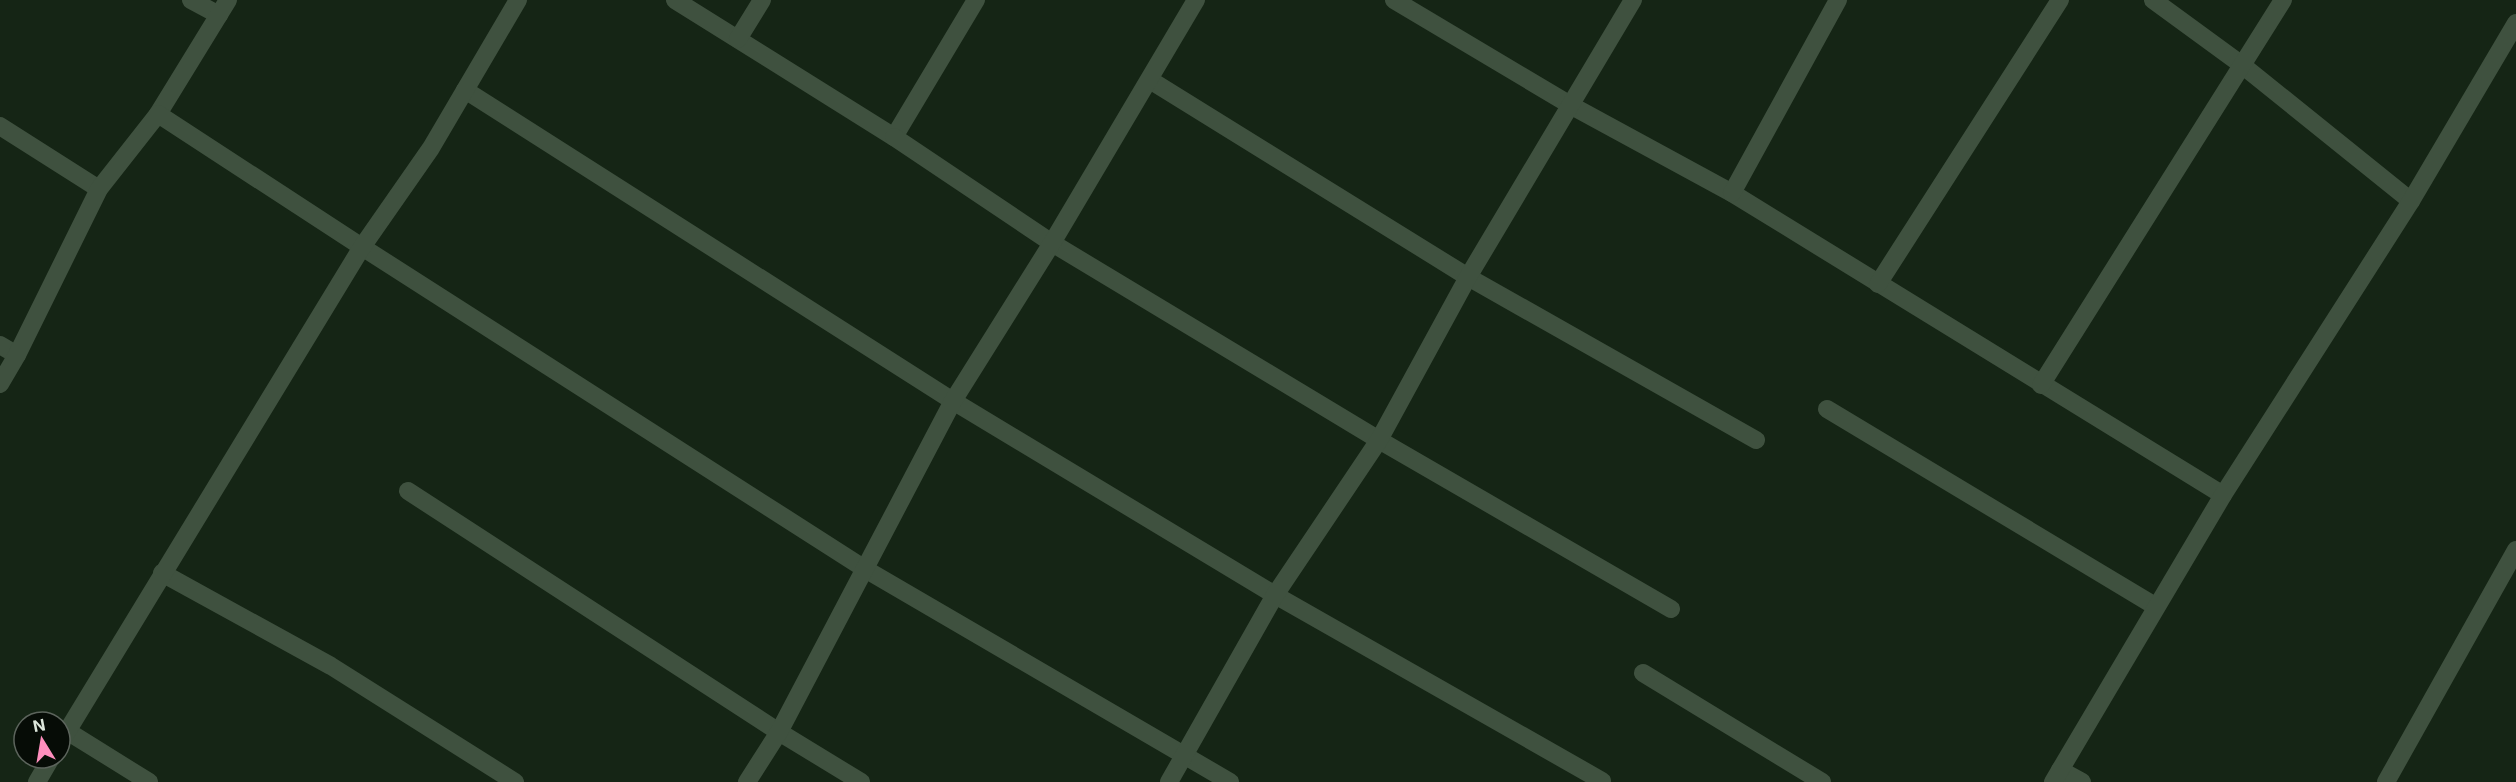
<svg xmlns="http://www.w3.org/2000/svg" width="2516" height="782" viewBox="0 0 2516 782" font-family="Inter,sans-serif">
  <rect width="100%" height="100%" fill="#152515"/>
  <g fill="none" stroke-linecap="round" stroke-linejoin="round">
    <g stroke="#3f513f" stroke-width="18">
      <path d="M191,0L219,15"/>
      <path d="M675,0L894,137L976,0"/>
      <path d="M1394,0L1572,106L1732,193L2223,495"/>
      <path d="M2153,0L2242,65L2411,201"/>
      <path d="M738,39L762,0"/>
      <path d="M1150,80L1468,277L1756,440"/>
      <path d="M465,90L953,401L1275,595L1602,781"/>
      <path d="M158,114L228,0"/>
      <path d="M0,126L99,189"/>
      <path d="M894,137L1052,243L1379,440L1671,609"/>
      <path d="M1732,193L1838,0"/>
      <path d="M1878,284L2060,0"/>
      <path d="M0,345L17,355"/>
      <path d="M0,384L17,355L99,189L158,114L362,247L865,569L1230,782"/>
      <path d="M2041,385L2283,0"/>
      <path d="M1827,409L2155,606"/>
      <path d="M408,491L779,732L861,782"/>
      <path d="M162,573L331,666L515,782"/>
      <path d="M1643,673L1822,782"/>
      <path d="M67,731L149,782"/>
      <path d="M60,743L362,247L431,148L518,0"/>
      <path d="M2060,770L2082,782"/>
      <path d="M37,782L51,758"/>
      <path d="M747,782L779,732L953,401L1052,243L1196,0"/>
      <path d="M1169,782L1275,595L1379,440L1468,277L1633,0"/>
      <path d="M2053,782L2223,495L2411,201L2516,23"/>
      <path d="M2386,782L2516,550"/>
    </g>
  </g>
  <g transform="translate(42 740) rotate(349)"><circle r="28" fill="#060c06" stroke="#5c645c" stroke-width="1.5"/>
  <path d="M0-4.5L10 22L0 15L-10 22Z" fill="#fe8ebd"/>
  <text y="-9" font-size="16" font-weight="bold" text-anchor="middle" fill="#dde7dc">N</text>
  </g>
</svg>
